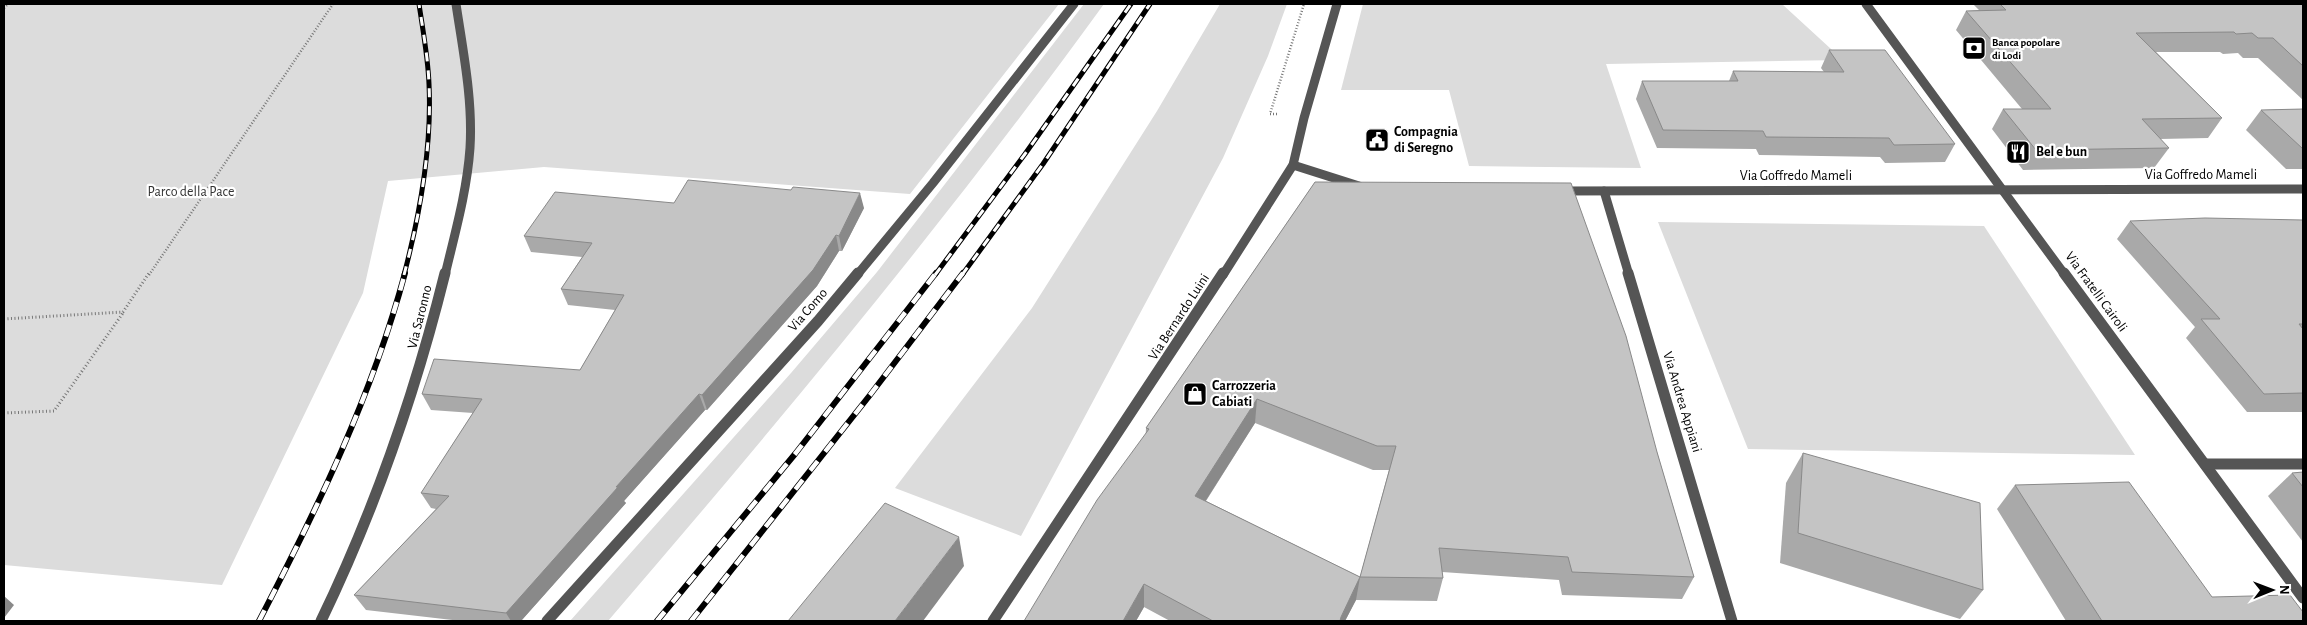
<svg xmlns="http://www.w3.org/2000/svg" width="2307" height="625" viewBox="0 0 2307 625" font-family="'Alegreya Sans',sans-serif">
  <rect width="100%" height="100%" fill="#fff"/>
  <g fill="#dcdcdc">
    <path d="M4,4H1059L910,194L544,167L388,181L363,293L222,585L4,565Z"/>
    <path d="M1084,4H1104C949,218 780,421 608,621H570L791,373L877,272Z"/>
    <path d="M1220,4H1287L1268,56L1223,158L1021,536L895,488L1032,308L1157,111Z"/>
    <path d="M1363,4H1782L1843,60L1606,64L1641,168L1469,166L1449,90H1341Z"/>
    <path d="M1658,222L1984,226L2135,455L1748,449Z"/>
  </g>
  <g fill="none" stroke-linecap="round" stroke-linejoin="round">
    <g stroke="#777" stroke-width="2.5" stroke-dasharray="1 2" stroke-linecap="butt">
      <path d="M4,8L8,4"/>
      <path d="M1277,114H1270L1304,4"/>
      <path d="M149,275L333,4"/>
    </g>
    <g stroke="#777" stroke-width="3" stroke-dasharray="1 2.5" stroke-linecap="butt">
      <path d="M4,319L123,312L149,273"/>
      <path d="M4,413L54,411L123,313"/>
    </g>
    <g stroke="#555" stroke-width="9">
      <path d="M1866,4L2065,275"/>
      <path d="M1293,165L1359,186"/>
      <path d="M1560,191L2303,189"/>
      <path d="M1604,191L1629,275"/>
      <path d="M445,275C455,233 467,191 470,148C473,100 463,51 456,4"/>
      <path d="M857,275L933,183L1074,4"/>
      <path d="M1223,275L1293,165L1304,118L1337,4"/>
    </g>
    <g stroke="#555" stroke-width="11">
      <path d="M1628,273L1732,621"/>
      <path d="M2064,273L2303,598"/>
      <path d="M2205,464H2303"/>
      <path d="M321,621C375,509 415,394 445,273"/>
      <path d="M547,621L818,321L858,273"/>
      <path d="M993,621L1223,273"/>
    </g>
    <g stroke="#000" stroke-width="5">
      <g id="rail-far1">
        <path d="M404,275C420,214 432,147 429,84C428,57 423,31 419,4"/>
        <path d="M935,275L1025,154L1131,4"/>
        <path d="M962,275L1043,164L1150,4"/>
      </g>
    </g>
    <g stroke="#000" stroke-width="6">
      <g id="rail">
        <path d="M259,621C317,509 372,396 405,273"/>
        <path d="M657,621L795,454L936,273"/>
        <path d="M691,621L870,395L963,273"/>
      </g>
    </g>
    <use href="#rail-far1" stroke="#fff" stroke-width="3" stroke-dasharray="9" stroke-linecap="butt"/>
    <use href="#rail" stroke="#fff" stroke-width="4.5" stroke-dasharray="12" stroke-linecap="butt"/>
  </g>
  <g fill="#a9a9a9" fill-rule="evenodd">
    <path d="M1973,4H2303V100L2258,58H2243L2238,53L2223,54L2220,52H2156L2222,118L2208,138L2160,139L2169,148L2154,168L2023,170L1992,129L2003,109H2022L1956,30L1966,11L1979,10Z"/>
    <path d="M1829,50L1955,144L1945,162L1885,163L1880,157L1759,155L1756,149L1657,148L1636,99L1642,81H1729L1733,71L1824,72L1821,68Z"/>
    <path d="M2303,109V169H2286L2246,130L2261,110Z"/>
    <path d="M1315,182L1657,452L1694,577L1682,599L1562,595L1559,580L1442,572L1443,578L1437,601L1356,600L1345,621H1170L1144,607L1136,621L1146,428ZM1255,423L1373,470H1389L1360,577L1206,501Z"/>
    <path d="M674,203L864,208L842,251H839L817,286L707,410H705L624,501L626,503L521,621H461L366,610L354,595L436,509L431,508L421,493L473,413L431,410L422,394L580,370L615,310L568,305L561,289L582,257L531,252L524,236Z"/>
    <path d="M2303,220V412H2247L2186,338L2195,327L2117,239L2130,221Z"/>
    <path d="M1803,453L1983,590L1960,619L1780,563L1786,483Z"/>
    <path d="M2303,472V542L2268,496L2292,473Z"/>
    <path d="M2015,485L2212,597L2303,621H2066L1997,509Z"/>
  </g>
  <g fill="#898989">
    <path d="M860,193L864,208L842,251L839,236Z"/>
    <path d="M836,235L839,251L817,286L707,410L702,395Z"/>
    <path d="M699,394L705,410L624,501L626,503L521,621H511L506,613L616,487Z"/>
    <path d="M1257,399L1255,423L1194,519L1195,496Z"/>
    <path d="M959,537L964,566L923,621H895Z"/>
    <path d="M1360,577L1356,600L1345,621H1340L1341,617Z"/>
    <path d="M1144,584V607L1136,621H1123Z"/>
    <path d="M4,596L14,605L4,618Z"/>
  </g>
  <g fill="#c4c4c4" stroke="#898989" fill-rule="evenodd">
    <path d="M2000,4H2303V66L2273,38H2258L2252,33L2236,34L2234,32L2136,33L2222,118L2142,119L2169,148L2036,150L2003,109H2051L1966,11L2006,10Z"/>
    <path d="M1829,50H1885L1955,144L1894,145L1889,138L1766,137L1763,131L1663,130L1642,81H1738L1733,71L1844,72Z"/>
    <path d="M2303,109V149L2261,110Z"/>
    <path d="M688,180L791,190L793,187L860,193L839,236L836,235L813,270L702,395L699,394L616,487H618L506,613L354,595L449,496L421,493L482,399L422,394L434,359L580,370L624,295L561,289L592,243L524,236L555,192L674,203Z"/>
    <path d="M1315,182L1571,183L1626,336L1657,452L1694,577L1572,572L1568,557L1439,548L1443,578L1360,577L1341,617L1340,621H1213L1144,584L1123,621H1024L1097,500L1149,429L1146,428ZM1257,399L1377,446H1396L1360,577L1195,496Z"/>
    <path d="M2205,218L2303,220V324H2299L2303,329V393L2264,394L2201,319H2220L2130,221Z"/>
    <path d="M1803,453L1980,503L1983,590L1798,533Z"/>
    <path d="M2303,472V487L2292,473Z"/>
    <path d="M2129,482L2212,597L2290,595L2303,612V621H2102L2015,485Z"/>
    <path d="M885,503L959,537L895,621H788Z"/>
  </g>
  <defs>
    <g id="bank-square" transform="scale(1.25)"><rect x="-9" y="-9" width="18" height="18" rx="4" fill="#000" stroke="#fff"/><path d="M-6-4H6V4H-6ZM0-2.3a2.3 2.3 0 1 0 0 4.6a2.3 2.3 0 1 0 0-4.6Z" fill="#fff"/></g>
    <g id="civic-square" transform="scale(1.25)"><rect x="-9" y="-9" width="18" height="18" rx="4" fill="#000" stroke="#fff"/><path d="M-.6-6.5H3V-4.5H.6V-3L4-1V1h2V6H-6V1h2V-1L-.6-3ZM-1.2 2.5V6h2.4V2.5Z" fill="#fff"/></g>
    <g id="restaurant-square" transform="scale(1.25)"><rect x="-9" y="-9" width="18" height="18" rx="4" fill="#000" stroke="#fff"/><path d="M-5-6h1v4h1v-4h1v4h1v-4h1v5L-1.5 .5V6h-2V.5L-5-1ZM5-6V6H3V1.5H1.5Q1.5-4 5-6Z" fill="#fff"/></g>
    <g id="shop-square" transform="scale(1.25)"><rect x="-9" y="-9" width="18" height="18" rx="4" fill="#000" stroke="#fff"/><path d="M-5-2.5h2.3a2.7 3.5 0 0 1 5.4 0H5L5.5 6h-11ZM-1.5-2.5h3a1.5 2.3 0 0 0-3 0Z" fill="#fff"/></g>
  </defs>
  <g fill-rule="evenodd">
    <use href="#bank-square" x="1974" y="48"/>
    <use href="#civic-square" x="1377" y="140"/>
    <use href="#restaurant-square" x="2018" y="152"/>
    <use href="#shop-square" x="1195" y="394"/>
  </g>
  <g text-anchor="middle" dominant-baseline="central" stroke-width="4.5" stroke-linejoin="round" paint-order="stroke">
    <g font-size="11" font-weight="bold" fill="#000" stroke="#fff" text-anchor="start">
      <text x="1992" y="42">Banca popolare<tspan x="1992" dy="13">di Lodi</tspan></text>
    </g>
    <g font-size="14" font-weight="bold" fill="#000" stroke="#fff" text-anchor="start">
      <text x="1394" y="132">Compagnia<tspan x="1394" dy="16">di Seregno</tspan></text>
      <text x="2036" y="152">Bel e bun</text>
      <text x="1212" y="386">Carrozzeria<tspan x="1212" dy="16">Cabiati</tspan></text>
    </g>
    <g font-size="14" fill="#000" stroke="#fff">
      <text x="2201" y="175">Via Goffredo Mameli</text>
      <text x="1796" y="176">Via Goffredo Mameli</text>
      <text transform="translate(2096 292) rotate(54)">Via Fratelli Cairoli</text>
      <text transform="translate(808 310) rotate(-49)">Via Como</text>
      <text transform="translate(420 317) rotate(-76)">Via Saronno</text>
      <text transform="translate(1179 317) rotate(-57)">Via Bernardo Luini</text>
      <text transform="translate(1682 402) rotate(73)">Via Andrea Appiani</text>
    </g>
    <g font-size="14" fill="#333" stroke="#fff">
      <text x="191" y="192">Parco della Pace</text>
    </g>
  </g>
  <rect width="2307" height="625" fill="none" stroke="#000000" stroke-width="10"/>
  <g transform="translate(2272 590) rotate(89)" stroke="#ffffff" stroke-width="4" paint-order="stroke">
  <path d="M0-4L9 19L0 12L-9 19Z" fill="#000000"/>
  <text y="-8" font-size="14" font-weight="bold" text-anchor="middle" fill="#000000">N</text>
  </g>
</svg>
